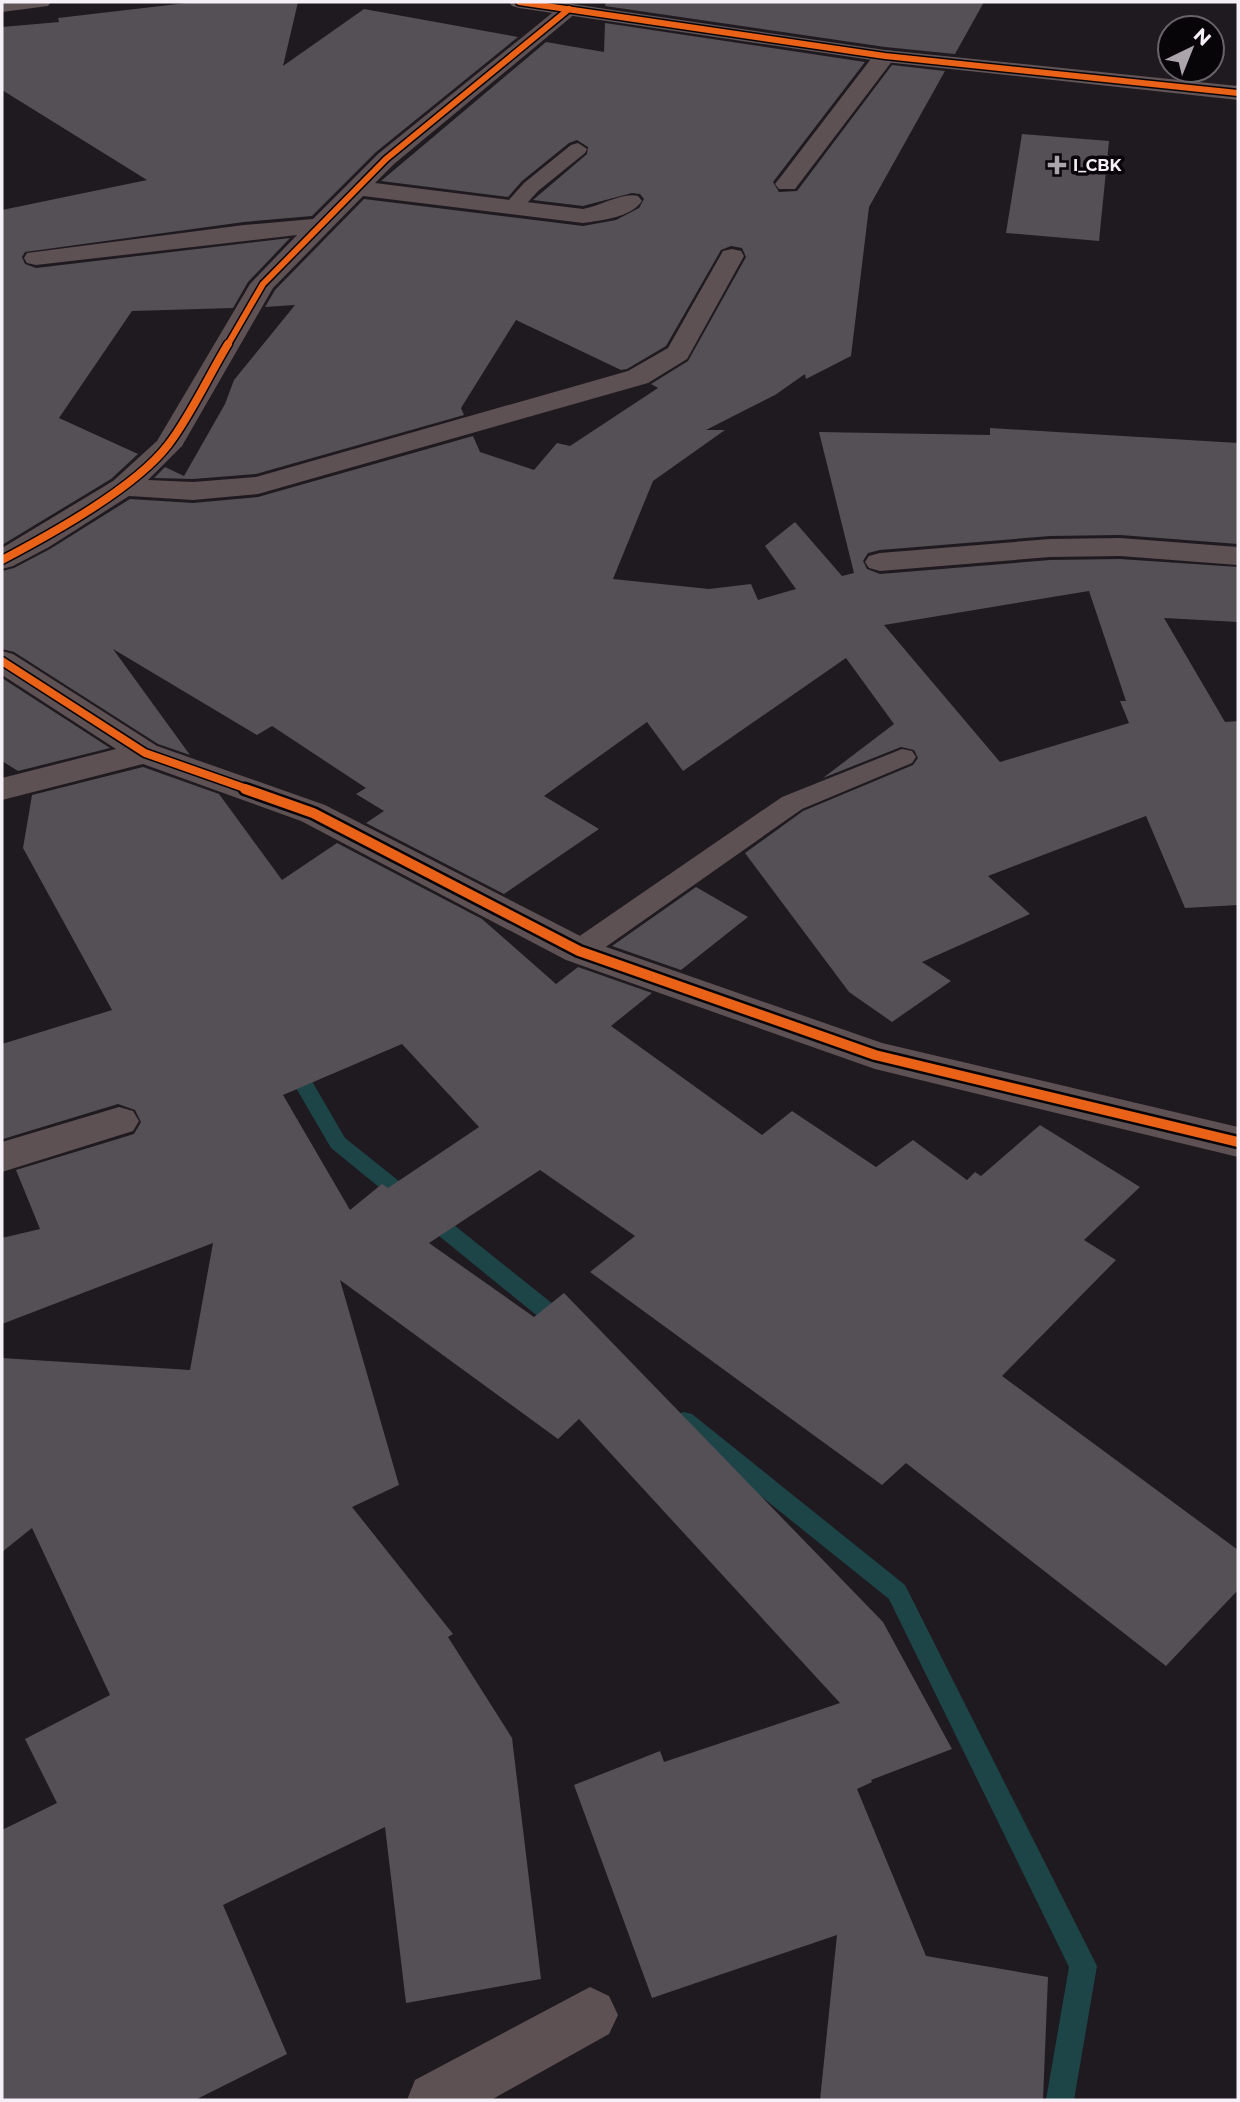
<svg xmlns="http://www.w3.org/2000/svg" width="1240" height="2102" viewBox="0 0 1240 2102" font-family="Montserrat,sans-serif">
  <rect width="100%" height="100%" fill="#1f1a1f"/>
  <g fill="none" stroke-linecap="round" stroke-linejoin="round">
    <g fill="#1d4446" fill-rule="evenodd">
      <path d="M292,1057L299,1059L345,1138L573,1320L576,1326L573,1332L565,1335L557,1332L331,1148L282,1064L285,1059Z"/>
      <path d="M684,1412L692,1414L905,1585L1097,1966L1074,2100H1046L1069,1967L889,1599L676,1428L673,1421L676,1414Z"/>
    </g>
  </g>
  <g fill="#554f56" fill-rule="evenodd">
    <path d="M195,2H298L283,66L364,9L518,37L376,152L312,216L244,222L25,252L22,257L25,264L36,268L290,238L248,282L233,308L132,311L59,418L138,454L111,479L2,545V210L147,180L2,90V27L59,22L58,18Z"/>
    <path d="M606,2H984L955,54L885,47L605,6Z"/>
    <path d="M605,23L865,62L773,182L779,192L797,191L892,65L945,71L869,207L851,356L806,379L805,374L775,395L706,430H725L653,481L613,579L709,589L751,584L758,600L796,589L765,546L795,522L842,576L854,573L819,432L990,435V428L1238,443V544L1120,535L1050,536L880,550L868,553L863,561L867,569L880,574L1050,560L1120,559L1238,567V622L1164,618L1225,722L1238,721V905L1185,908L1146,816L988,876L1030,914L922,962L951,981L892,1022L849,992L745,853L803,811L913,765L918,758L914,750L901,747L823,778L894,724L846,658L683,771L647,722L544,796L599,829L504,894L366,823L384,811L356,794L366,788L272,726L257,735L113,649L190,755L158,744L14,652L2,649V571L14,568L50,549L130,499L193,503L258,497L473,436L480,452L534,470L557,443L570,446L658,388L651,384L688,361L746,257L742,248L731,246L721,250L666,346L627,369L621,370L516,320L461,408L464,415L256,474L193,479L154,478L165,467L184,476L225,404L234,380L295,305L265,307L275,290L364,199L583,226L616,220L639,208L644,199L640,194L632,193L583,206L533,200L587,154L588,147L577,140L569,143L522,181L508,197L381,181L546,42L604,52ZM1089,591L1126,701H1120L1129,723L1000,762L884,625Z"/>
    <path d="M1022,134L1109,141L1099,241L1006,233Z"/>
    <path d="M2,678L110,748L18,771L2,761Z"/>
    <path d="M143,767L219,794L282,880L337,843L482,919L556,984L578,967L652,993L611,1026L762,1135L792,1111L876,1167L913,1140L967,1180L975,1172L981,1176L1040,1125L1140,1187L1084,1240L1116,1260L1002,1376L1238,1550V1590L1166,1666L906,1463L882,1485L590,1272L635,1236L540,1170L429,1243L534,1317L564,1293L883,1622L952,1749L871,1780L872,1782L857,1789L926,1956L1048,1977L1043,2100H820L837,1935L652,1998L574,1785L660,1751L664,1762L840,1703L579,1419L558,1439L340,1280L399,1485L352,1507L453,1634L448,1637L512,1738L541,1979L406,2003L385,1827L223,1905L287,2054L195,2100H2V1830L57,1803L25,1739L110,1695L32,1528L2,1552V1358L190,1370L213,1243L2,1324V1238L40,1229L16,1170L134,1134L141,1122L135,1110L118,1104L3,1139L2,1137V1044L112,1010L23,848L32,795ZM402,1044L479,1127L388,1188L382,1184L350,1210L283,1095Z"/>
    <path d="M696,887L748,917L681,970L612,946Z"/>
  </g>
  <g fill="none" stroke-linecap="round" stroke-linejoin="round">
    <g fill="#5d5154" fill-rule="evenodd">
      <path d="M578,143L587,149L585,153L538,191L518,213H504L501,209L524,183L571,145Z"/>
      <path d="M902,749L912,751L916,757L912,763L802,809L590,958L579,961L568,958L564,951L568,944L782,797Z"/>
    </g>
    <g fill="#5d5154" fill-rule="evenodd">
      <path d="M569,3L576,5L579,9L576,13L394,164L375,183L583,209C601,206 622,192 638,196L642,201C630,218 602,220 583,223L363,196L273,288L182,446L148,480L193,482L256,477L628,371L668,348L723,251L732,249L741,251L744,256L687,359L648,383L258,494L193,500L129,496L49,547L13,566L2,569V548L113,481L157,441L250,284L297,235L36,265L27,263L24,258L27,253L244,225L313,219L378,154L562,5Z"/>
      <path d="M885,50L893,51L896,56L795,189H779L775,184L779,179L877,51Z"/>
      <path d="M1120,538L1238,547V565L1120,556L1050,557L880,571L869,568L865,562L869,556L880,553L1050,539Z"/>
      <path d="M2,651L13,654L157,746L325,805L592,942L882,1043L1238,1127V1157L875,1069L566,960L301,821L143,764L2,800V778L116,749L2,675Z"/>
      <path d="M119,1107L133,1111L139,1121L133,1131L2,1172V1142Z"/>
      <path d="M590,1987L609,1996L618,2015L609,2034L491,2100H407L415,2080Z"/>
    </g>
    <g fill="#605457" fill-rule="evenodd">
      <path d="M2,2H51L48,6L2,12Z"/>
      <path d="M509,2H559L885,50L1238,86V100L885,62L519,8L512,6Z"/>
    </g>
    <g stroke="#080508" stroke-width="9">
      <g id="cycleway-far2">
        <path d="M519,2L885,56L1238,93"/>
        <path d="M227,346L263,284L386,159L569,9"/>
      </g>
    </g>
    <g stroke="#080508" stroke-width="11">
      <g id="cycleway-far1">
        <path d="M2,560C51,534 135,488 168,445C190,417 209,375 228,344"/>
        <path d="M2,661L145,753L250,790"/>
      </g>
    </g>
    <g stroke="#080508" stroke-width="15">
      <path id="cycleway" d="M245,789L313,813L579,951L875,1055L1238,1142"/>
    </g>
    <use href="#cycleway-far2" stroke="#ea6118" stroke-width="6"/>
    <use href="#cycleway-far1" stroke="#ea6118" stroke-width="8"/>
    <use href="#cycleway" stroke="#ea6118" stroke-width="10"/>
  </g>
  <path fill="#aba4ab" stroke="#080508" stroke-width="2.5" d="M1053.5 154.5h7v7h7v7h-7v7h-7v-7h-7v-7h7z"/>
  <g text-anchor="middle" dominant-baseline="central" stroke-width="7" stroke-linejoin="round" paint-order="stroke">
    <g font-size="16" font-weight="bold" fill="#f6eff7" stroke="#080508" text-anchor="start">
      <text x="1073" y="165">I_CBK</text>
    </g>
  </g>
  <rect width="1240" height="2102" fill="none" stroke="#f6eff7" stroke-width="7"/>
  <g transform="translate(1191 49) rotate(43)"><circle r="33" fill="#080508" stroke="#676368" stroke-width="2"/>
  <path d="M0-5L12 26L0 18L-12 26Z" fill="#aba4ab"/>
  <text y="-10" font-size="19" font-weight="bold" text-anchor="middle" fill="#f6eff7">N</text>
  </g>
</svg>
